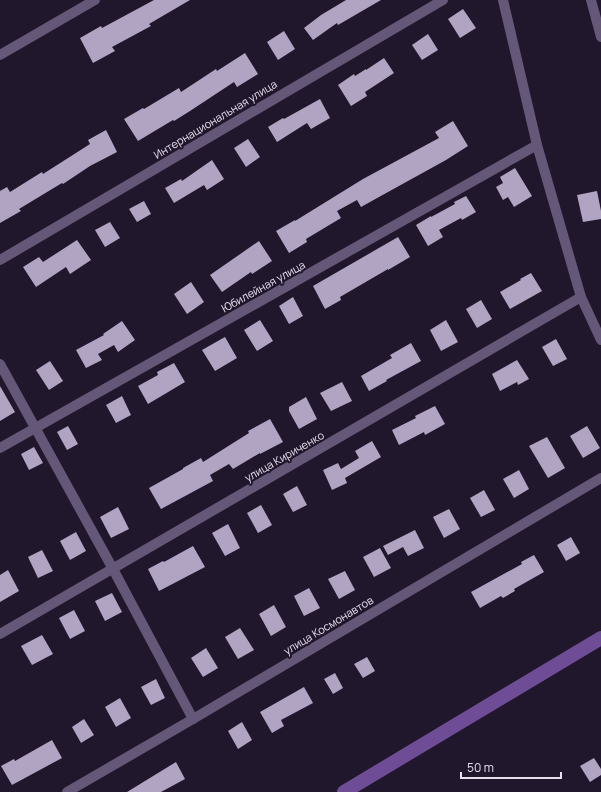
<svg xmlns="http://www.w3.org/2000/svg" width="601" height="792" viewBox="0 0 601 792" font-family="Manrope,sans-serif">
  <rect width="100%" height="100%" fill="#21172d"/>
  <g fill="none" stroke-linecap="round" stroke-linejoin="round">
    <path stroke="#6f4d96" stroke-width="14" d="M344,792L601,638"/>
  </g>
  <g fill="#b0a4c2">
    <path d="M154,0H190L149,24L151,26L112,47L115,51L93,63L80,38L101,26L102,28Z"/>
    <path d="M346,0H381L338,25L337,23L313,40L304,28L321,15Z"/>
    <path d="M463,9L476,28L460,38L448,19Z"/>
    <path d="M284,31L295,49L278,60L267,42Z"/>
    <path d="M428,34L438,50L422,60L412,45Z"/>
    <path d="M245,53L258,74L237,87L234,82L190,111L174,121L173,120L138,141L124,119L143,108L144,109L179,88L181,92L216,69L217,71Z"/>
    <path d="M384,58L394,73L365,92L367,96L351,106L338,85L354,74L355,76L366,69V70Z"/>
    <path d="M320,99L330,118L311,129L307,123L277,142L268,127L283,118L284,119Z"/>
    <path d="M453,121L468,146L446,160L379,197L361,207L357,200L337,211L341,218L306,239L307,242L289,253L276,231L295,220V221L363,179L439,138L435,132Z"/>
    <path d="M106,130L117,152L90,166L63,184L62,183L19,209L21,211L0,223V191L7,187L10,192L42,172L43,174L90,144L88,140Z"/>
    <path d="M248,139L260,157L246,167L234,148Z"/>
    <path d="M212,160L224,179L207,190L204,185L174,203L165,188L181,179L182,181Z"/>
    <path d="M515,168L532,196L514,207L508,197L503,200L496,187L503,183L500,177Z"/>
    <path d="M597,191L601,211V219L583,222L577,195Z"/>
    <path d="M466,196L476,212L462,220L461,218L439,230L443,237L428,246L416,225L431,216V217L455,204L454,202Z"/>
    <path d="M144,201L151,214L137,222L129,209Z"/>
    <path d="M110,222L120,238L105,247L95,230Z"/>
    <path d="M398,237L410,257L388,270V269L340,297L341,300L325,309L313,286Z"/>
    <path d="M77,240L91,260L70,274L66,267L36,287L23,267L39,257L43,262Z"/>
    <path d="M259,241L272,261L252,274L251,272L222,292L210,275Z"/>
    <path d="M531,273L542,291L510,309L500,292L521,280L520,279Z"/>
    <path d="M191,282L204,302L187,314L174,294Z"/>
    <path d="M293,297L303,316L289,324L279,306Z"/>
    <path d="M481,300L492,319L477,328L466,309Z"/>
    <path d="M260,320L273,341L257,351L244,330Z"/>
    <path d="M446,320L458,342L441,351L430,330Z"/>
    <path d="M122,321L135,340L118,352L114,345L98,354L102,360L86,368L76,350L104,335L103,334Z"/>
    <path d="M225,337L237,358L215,371L202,350Z"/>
    <path d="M556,339L567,359L553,366L542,347Z"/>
    <path d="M411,343L421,361L386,380L387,381L369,391L361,376L392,358L390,355Z"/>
    <path d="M517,360L529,379L518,385L517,382L500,391L492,374Z"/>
    <path d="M50,361L63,381L49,390L36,370Z"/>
    <path d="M174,363L185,382L148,404L138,386L158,375L157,372Z"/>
    <path d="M342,382L352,401L331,411L320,393Z"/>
    <path d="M0,386L15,412L0,421Z"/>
    <path d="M122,396L131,415L116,423L106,405Z"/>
    <path d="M306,397L317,419L299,429L289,411V407Z"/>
    <path d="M435,406L445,424L425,435L424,432L399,445L392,430L416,418L415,416Z"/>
    <path d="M270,419L283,442L260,454V453L233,469L229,464L210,475L213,481L161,509L149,488L183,469V468L201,458L203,462L249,433L248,431Z"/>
    <path d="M68,426L78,444L67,450L57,432Z"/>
    <path d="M587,426L600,448L583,458L570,436Z"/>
    <path d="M547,437L565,468L548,478L529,446Z"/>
    <path d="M372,441L381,457L345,478L347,483L332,490L323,470L338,463L341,469L359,458L355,451Z"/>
    <path d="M34,447L43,463L29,470L21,454Z"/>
    <path d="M519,470L529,489L514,498L503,479Z"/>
    <path d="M297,486L307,505L293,512L283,494Z"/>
    <path d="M484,490L495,510L481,517L470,498Z"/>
    <path d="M261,505L272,525L258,533L247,513Z"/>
    <path d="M118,507L129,529L111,538L100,517Z"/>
    <path d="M449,509L460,529L444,538L433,517Z"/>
    <path d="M228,524L240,548L225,556L212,533Z"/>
    <path d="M415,530L424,548L408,556L403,547L388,555L383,546Z"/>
    <path d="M76,532L86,551L70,560L60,541Z"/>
    <path d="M571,537L580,553L566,561L557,545Z"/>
    <path d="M193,546L205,567L159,591L148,569L163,561L164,562Z"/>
    <path d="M380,548L391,568L374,577L363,557Z"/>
    <path d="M42,550L53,571L38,578L28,557Z"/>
    <path d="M534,555L544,572L514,589L515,591L503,598L501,596L480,608L471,592L522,564L521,562Z"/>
    <path d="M8,570L19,591L0,602V575Z"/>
    <path d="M345,571L355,590L339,599L328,579Z"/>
    <path d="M309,588L320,608L304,616L294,596Z"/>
    <path d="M112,593L122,612L105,621L95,601Z"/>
    <path d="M274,605L286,627L271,636L259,614Z"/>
    <path d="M74,610L85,631L70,639L59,618Z"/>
    <path d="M240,628L254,650L238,659L225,637Z"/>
    <path d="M42,635L53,654L32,665L21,646Z"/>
    <path d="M206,648L218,668L203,677L191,658Z"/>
    <path d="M367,657L375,671L363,678L354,664Z"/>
    <path d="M335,673L343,688L333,694L324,679Z"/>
    <path d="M156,679L165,698L151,705L141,687Z"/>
    <path d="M304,687L313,703L281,720L284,726L272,733L260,712Z"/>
    <path d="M120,698L131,718L116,727L105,707Z"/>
    <path d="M84,719L94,735L81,743L72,727Z"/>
    <path d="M242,722L252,740L238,749L228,731Z"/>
    <path d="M52,740L62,758L12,785L1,766L14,759L15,761Z"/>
    <path d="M594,758L601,769V775L590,782L580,766Z"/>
    <path d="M176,762L185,779L161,792H127Z"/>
  </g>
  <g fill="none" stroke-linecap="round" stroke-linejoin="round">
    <g stroke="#645777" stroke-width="10">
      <path d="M503,0L537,145L581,297L601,340"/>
      <path d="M591,0L601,37"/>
      <path d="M0,55L95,0"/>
      <path d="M0,260L443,0"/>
      <path d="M0,364L113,569L193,719"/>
      <path d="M0,448L537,145"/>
      <path d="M0,634L581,297"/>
      <path d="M67,792L193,719L601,478"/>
    </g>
  </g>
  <g text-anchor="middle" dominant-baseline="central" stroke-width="4" stroke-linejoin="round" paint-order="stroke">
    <g font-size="11" fill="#e5dfee" stroke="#21172d">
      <text transform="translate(215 119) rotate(-31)">Интернациональная улица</text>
      <text transform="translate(263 286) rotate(-29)">Юбилейная улица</text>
      <text transform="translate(284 456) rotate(-30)">улица Кириченко</text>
      <text transform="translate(328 625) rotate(-31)">улица Космонавтов</text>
    </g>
  </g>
  <path d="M461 772v6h100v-6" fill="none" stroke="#e5dfee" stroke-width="2"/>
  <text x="467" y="772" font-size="12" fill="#e5dfee" stroke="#21172d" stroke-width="3" paint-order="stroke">50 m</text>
</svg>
